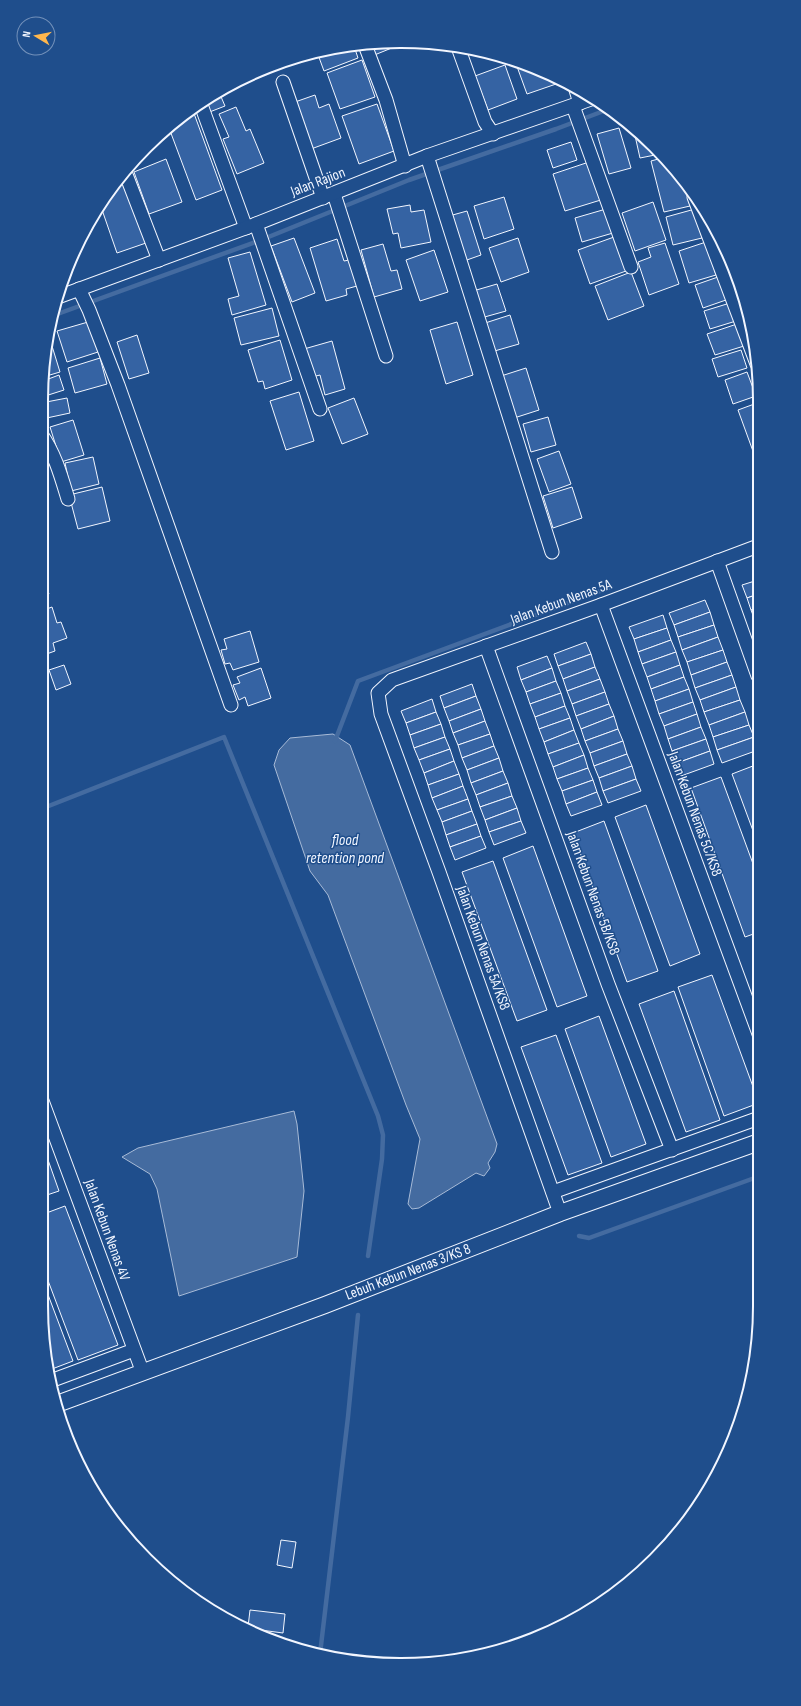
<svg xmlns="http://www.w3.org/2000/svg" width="801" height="1706" viewBox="0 0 801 1706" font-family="'Sofia Sans Condensed',sans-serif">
  <rect width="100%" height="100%" fill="#1f4e8c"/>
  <g fill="#446ba0" stroke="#a8bbd7">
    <path d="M333,734L350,745L497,1144L495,1152L488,1163L490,1168L484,1176L476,1173L419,1208L412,1209L408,1204L420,1139L406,1105L328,895L310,871L274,765L279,750L290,738Z"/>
    <path d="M294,1111L297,1124L304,1191L297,1257L179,1296L157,1189L150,1174L122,1157L138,1148Z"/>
  </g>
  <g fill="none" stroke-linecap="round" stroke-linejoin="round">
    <g stroke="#446ba0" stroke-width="4.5">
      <path d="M52,316L261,240L409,180L556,129L609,109"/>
      <path d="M335,741L358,681L611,587"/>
      <path d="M41,809L224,737L378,1116L383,1135L382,1159L368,1256"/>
      <path d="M579,1236L589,1238L760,1176"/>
      <path d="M320,1654L348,1417L358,1315"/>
    </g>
  </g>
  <g fill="#3563a3" stroke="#f2f6ff">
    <path d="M403,41L404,43L372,56L367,44Z"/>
    <path d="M354,46L358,58L324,71L317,52L330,48Z"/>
    <path d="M362,60L375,97L340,109L327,73Z"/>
    <path d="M515,61L538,68L558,80L559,83L527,94Z"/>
    <path d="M505,65L517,99L488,110L475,76Z"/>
    <path d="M219,92L225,106L207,113L203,101Z"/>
    <path d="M315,95L319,108L329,104L341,138L311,149L295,102Z"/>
    <path d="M377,104L394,151L359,164L342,116Z"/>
    <path d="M236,107L246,131L250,129L264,163L237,174L223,139L229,137L219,114Z"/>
    <path d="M192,108L222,190L196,200L169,128Z"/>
    <path d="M619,128L631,168L609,174L597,134Z"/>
    <path d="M634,131L653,149L655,155L640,158Z"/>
    <path d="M571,142L577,160L553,168L547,150Z"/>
    <path d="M662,158L683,179L690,206L664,212L651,161Z"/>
    <path d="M166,159L182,202L149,214L134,172Z"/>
    <path d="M592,161L604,199L565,211L553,174Z"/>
    <path d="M123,175L146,243L117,253L100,204Z"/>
    <path d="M504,197L514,229L484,239L474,206Z"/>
    <path d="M653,202L666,240L635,251L622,213Z"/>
    <path d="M410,205L411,212L424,210L431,242L401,248L398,233L393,234L387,209Z"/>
    <path d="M606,209L613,233L582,242L575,218Z"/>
    <path d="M695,209L702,238L673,245L666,217Z"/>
    <path d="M467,211L481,255L464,261L449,216Z"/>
    <path d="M614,237L626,271L590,284L578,250Z"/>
    <path d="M294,238L315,293L292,302L271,246Z"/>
    <path d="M518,238L529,272L501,282L489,248Z"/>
    <path d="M337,239L344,261L349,260L357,286L346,289L347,295L326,301L310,248Z"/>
    <path d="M706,242L716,275L689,283L679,251Z"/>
    <path d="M665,243L679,284L649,295L638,262L651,257L648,248Z"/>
    <path d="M383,244L391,271L397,270L402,289L374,297L361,250Z"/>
    <path d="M434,250L448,292L420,301L406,260Z"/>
    <path d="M250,252L266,305L232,315L228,299L239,296L228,258Z"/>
    <path d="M631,272L644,306L608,320L595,286Z"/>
    <path d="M718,277L726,300L703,308L695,285Z"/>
    <path d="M497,284L506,311L481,318L473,291Z"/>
    <path d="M730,303L736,321L710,329L704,311Z"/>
    <path d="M272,308L279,336L241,345L234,318Z"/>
    <path d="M510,315L519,344L491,352L482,324Z"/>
    <path d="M88,322L98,352L67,362L57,331Z"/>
    <path d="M457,322L473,375L446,384L430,330Z"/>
    <path d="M737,324L744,346L715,355L707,334Z"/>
    <path d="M48,333L60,372L43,377Z"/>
    <path d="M137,335L149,373L129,379L117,342Z"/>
    <path d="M280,340L292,380L265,389L263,381L258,382L248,350Z"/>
    <path d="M332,341L345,389L325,395L320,375L312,377L304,349Z"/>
    <path d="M741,350L747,368L718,377L712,359Z"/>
    <path d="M100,358L107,384L75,393L68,368Z"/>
    <path d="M526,368L539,410L511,419L498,377Z"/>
    <path d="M747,372L756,396L733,404L725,380Z"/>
    <path d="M59,375L64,390L42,397L43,381Z"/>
    <path d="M299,392L314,441L286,450L270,401Z"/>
    <path d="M67,398L70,413L42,419L41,403Z"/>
    <path d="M354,398L368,434L342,444L328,408Z"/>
    <path d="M757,403V453L754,454L738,410Z"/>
    <path d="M548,417L556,445L531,452L523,424Z"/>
    <path d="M73,420L84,455L61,462L50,427Z"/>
    <path d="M559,451L571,484L549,492L537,459Z"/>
    <path d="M93,457L99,484L71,491L65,463Z"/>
    <path d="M102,487L110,521L78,529L69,495Z"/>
    <path d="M572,487L582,518L553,528L543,496Z"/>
    <path d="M41,575L49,594L41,597Z"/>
    <path d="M758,580V594L747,598L742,585Z"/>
    <path d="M758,594V608L751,610L747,598Z"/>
    <path d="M705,600L710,612L674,625L669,613Z"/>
    <path d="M41,602L44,610L52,607L57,623L61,622L67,638L53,643L55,651L41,656Z"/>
    <path d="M758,608V622L756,623L751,610Z"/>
    <path d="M710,612L714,625L678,637L674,625Z"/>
    <path d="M663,615L667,628L634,639L629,627Z"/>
    <path d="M714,625L718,637L682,650L678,637Z"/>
    <path d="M667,628L671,640L638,652L634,639Z"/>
    <path d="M250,631L259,662L233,670L230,663L225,664L221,650L227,649L224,639Z"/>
    <path d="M718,637L723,650L687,662L682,650Z"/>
    <path d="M671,640L676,652L642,664L638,652Z"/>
    <path d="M586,642L591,654L558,666L554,654Z"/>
    <path d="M723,650L727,662L691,675L687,662Z"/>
    <path d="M676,652L680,665L647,677L642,664Z"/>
    <path d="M591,654L595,667L563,679L558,666Z"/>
    <path d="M547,656L552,668L521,680L517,667Z"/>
    <path d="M727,662L732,675L695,688L691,675Z"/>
    <path d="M64,665L71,684L56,690L49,670Z"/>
    <path d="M680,665L684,677L651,689L647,677Z"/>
    <path d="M595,667L600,679L567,691L563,679Z"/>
    <path d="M261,668L271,698L248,706L245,697L239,700L233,685L240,683L237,677Z"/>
    <path d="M552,668L556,681L526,692L521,680Z"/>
    <path d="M732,675L736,687L700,700L695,688Z"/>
    <path d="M684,677L689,689L655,701L651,689Z"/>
    <path d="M600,679L605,692L572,704L567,691Z"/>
    <path d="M556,681L561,693L530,704L526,692Z"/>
    <path d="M472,684L476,696L444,708L440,696Z"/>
    <path d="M736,687L740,700L704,712L700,700Z"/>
    <path d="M689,689L693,702L659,714L655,701Z"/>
    <path d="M605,692L609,704L576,716L572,704Z"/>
    <path d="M561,693L565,706L535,717L530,704Z"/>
    <path d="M476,696L481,709L449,721L444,708Z"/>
    <path d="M432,699L436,712L406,723L401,711Z"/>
    <path d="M740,700L745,712L709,725L704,712Z"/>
    <path d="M693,702L697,714L664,726L659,714Z"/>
    <path d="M609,704L614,716L581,729L576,716Z"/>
    <path d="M565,706L570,718L539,729L535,717Z"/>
    <path d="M481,709L485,721L453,733L449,721Z"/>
    <path d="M436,712L441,724L410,735L406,723Z"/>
    <path d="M745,712L749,725L713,737L709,725Z"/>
    <path d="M697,714L701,727L668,739L664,726Z"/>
    <path d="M614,716L618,729L585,741L581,729Z"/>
    <path d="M570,718L574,730L544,742L539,729Z"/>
    <path d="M485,721L490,734L458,745L453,733Z"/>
    <path d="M441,724L445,737L414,748L410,735Z"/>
    <path d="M749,725L754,737L717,750L713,737Z"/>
    <path d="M701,727L706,739L672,751L668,739Z"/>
    <path d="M618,729L623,741L590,753L585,741Z"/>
    <path d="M574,730L579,743L548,754L544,742Z"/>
    <path d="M490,734L494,746L462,758L458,745Z"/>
    <path d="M445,737L450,749L419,760L414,748Z"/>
    <path d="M754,737L758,750L722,763L717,750Z"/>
    <path d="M706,739L710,751L677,763L672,751Z"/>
    <path d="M623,741L627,754L594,766L590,753Z"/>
    <path d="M579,743L584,755L553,767L548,754Z"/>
    <path d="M494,746L499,758L467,770L462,758Z"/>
    <path d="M450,749L454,761L424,773L419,760Z"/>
    <path d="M710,751L714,764L681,776L677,763Z"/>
    <path d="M627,754L632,766L599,778L594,766Z"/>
    <path d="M584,755L588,768L557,779L553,767Z"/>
    <path d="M499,758L503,771L471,783L467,770Z"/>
    <path d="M454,761L459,774L428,785L424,773Z"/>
    <path d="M758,764L759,847L732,774Z"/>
    <path d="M632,766L636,779L603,791L599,778Z"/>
    <path d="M588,768L593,780L562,791L557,779Z"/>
    <path d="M503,771L508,783L476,795L471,783Z"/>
    <path d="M459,774L463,786L432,798L428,785Z"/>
    <path d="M721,777L759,880V932L745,937L691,788Z"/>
    <path d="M636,779L641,791L608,803L603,791Z"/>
    <path d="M593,780L597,792L566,804L562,791Z"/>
    <path d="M508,783L512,796L480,807L476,795Z"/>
    <path d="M463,786L468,799L437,810L432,798Z"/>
    <path d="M597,792L602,805L571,816L566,804Z"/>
    <path d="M512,796L517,808L485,820L480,807Z"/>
    <path d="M468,799L472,811L442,822L437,810Z"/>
    <path d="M646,805L700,954L670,966L615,817Z"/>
    <path d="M517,808L521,821L489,832L485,820Z"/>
    <path d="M472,811L477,824L446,835L442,822Z"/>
    <path d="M521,821L526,833L494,845L489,832Z"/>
    <path d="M604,821L658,971L627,982L573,833Z"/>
    <path d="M477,824L481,836L450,847L446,835Z"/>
    <path d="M481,836L486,848L455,860L450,847Z"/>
    <path d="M533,846L587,996L557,1007L503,858Z"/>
    <path d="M493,861L547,1010L517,1021L462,872Z"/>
    <path d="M712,975L759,1103L724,1116L678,987Z"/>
    <path d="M674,991L720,1120L686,1132L639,1004Z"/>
    <path d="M599,1016L646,1144L611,1157L565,1029Z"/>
    <path d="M556,1035L602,1163L568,1175L521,1047Z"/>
    <path d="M41,1140L59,1191L41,1197Z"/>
    <path d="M65,1206L118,1345L78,1360L41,1262V1215Z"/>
    <path d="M41,1276L73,1361L52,1369L41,1306Z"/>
    <path d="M281,1540L296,1542L292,1568L277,1565Z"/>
    <path d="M250,1610L285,1614L283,1633L253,1629L248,1627Z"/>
  </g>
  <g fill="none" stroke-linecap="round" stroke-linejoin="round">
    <g stroke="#f2f6ff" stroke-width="15">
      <g id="minor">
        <path d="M365,45L386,100L405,166"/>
        <path d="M458,47L485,122L493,134"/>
        <path d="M283,82L323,198"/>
        <path d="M576,90L580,103"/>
        <path d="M200,102L246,228"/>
        <path d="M573,106L631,267"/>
        <path d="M427,156L552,552"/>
        <path d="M125,172L159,260"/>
        <path d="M334,194L386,356"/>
        <path d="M694,197L757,364"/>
        <path d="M256,224L320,409"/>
        <path d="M79,289L89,310L118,385L231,705"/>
        <path d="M58,297L256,224L427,156L591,99"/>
        <path d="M41,434C55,454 61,476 68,499"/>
        <path d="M717,561L758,676"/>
        <path d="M601,605L759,1034"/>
        <path d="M486,646L608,984L672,1150"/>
        <path d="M41,1098L143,1373"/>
        <path d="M553,1192L759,1118"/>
        <path d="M560,1213L439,872L381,714L378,693L392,680L601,605L758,546"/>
        <path d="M53,1380L134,1350"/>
      </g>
    </g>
    <g stroke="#f2f6ff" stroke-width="18">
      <path id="tertiary" d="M57,1404L325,1305L560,1213L759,1142"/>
    </g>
    <use href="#minor" stroke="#1f4e8c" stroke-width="13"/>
    <use href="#tertiary" stroke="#1f4e8c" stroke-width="16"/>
  </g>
  <g text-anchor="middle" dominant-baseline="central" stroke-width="3" stroke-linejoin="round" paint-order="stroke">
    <g font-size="15" fill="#f2f6ff" stroke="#1f4e8c">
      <text transform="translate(318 182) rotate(-21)">Jalan Rajion</text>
      <text transform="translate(561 602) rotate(-20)">Jalan Kebun Nenas 5A</text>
      <text transform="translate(695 814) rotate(70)">Jalan Kebun Nenas 5C/KS8</text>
      <text transform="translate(593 893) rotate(70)">Jalan Kebun Nenas 5B/KS8</text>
      <text transform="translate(483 948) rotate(70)">Jalan Kebun Nenas 5A/KS8</text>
      <text transform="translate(107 1230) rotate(70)">Jalan Kebun Nenas 4V</text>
      <text transform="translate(408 1272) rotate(-21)">Lebuh Kebun Nenas 3/KS 8</text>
    </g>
    <g font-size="16" font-style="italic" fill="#f2f6ff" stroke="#1f4e8c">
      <text x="345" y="840">flood<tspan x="345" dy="18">retention pond</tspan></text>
    </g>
  </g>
  <path d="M0 0H801V1706H0ZM400 48H401A352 352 0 0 1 753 400V1306A352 352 0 0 1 401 1658H400A352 352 0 0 1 48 1306V400A352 352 0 0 1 400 48Z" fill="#1f4e8c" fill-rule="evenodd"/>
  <path fill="none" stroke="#f2f6ff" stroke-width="2" d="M400 48H401A352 352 0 0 1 753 400V1306A352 352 0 0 1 401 1658H400A352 352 0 0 1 48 1306V400A352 352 0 0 1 400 48Z"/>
  <g transform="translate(36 36) rotate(280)"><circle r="19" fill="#1f4e8c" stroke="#7391ba"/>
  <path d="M0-3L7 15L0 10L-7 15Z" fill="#ffb74d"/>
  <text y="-6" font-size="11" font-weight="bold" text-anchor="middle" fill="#f2f6ff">N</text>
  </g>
</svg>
